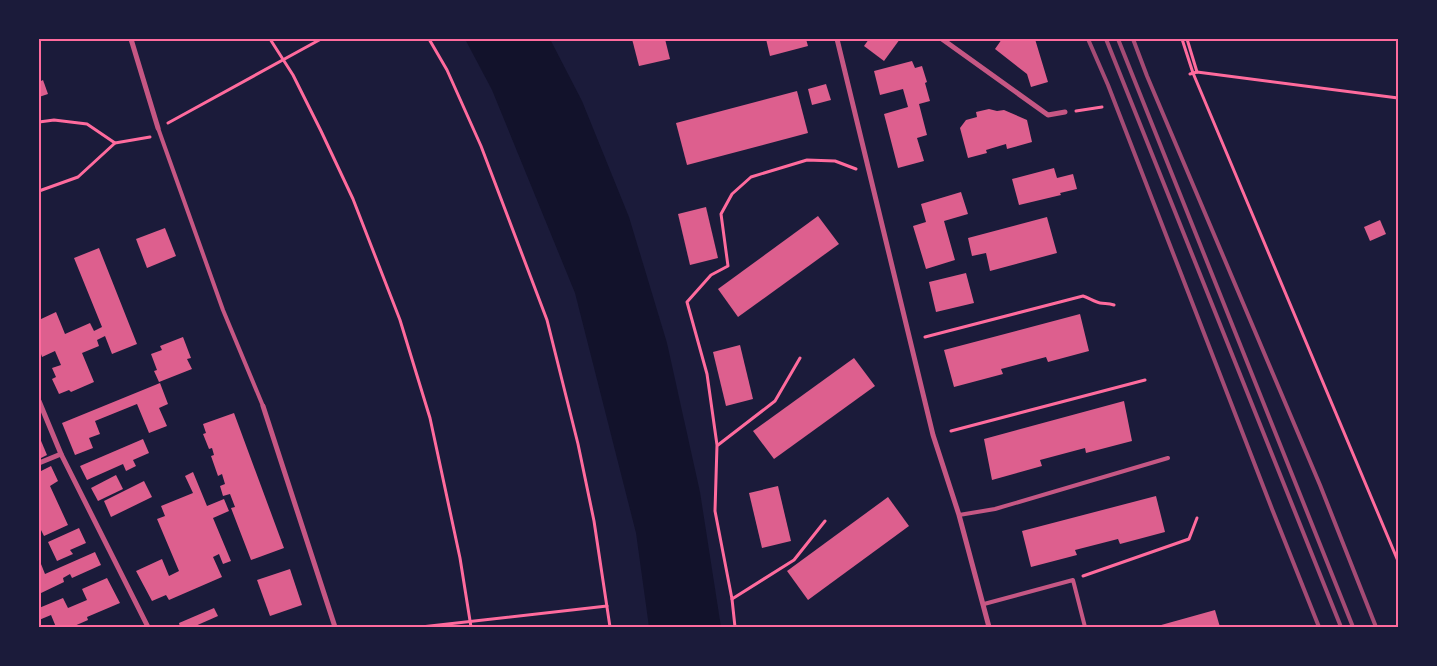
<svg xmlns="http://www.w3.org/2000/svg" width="1437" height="666" viewBox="0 0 1437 666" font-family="'DejaVu Sans',sans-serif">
  <rect width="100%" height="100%" fill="#1b1b3a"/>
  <path fill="#12122b" d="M465,39H550L582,101L629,217L667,343L700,492L721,627H649L636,533L575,293L492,90Z"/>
  <g fill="#dd5f8e">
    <path d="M632,39H665L670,59L639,66Z"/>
    <path d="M766,39H806L808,46L770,56Z"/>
    <path d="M869,39H900L884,61L864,46Z"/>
    <path d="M1002,39H1035L1048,82L1031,87L1027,74L995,49Z"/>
    <path d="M912,61L915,68L922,66L927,82L925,83L930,101L919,104L927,135L917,138L924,161L898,168L884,114L908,107L903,89L880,95L874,71Z"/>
    <path d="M43,80L48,94L39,97V82Z"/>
    <path d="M826,84L831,100L812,105L808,89Z"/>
    <path d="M797,91L808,133L687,165L676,123Z"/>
    <path d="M989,109L997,111L1004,110L1027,120L1032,142L1007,149L1006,144L986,150L987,153L968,158L960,128L966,120L977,117L976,112Z"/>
    <path d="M1054,168L1057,178L1073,174L1077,189L1060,193L1061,195L1019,205L1012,179Z"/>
    <path d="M961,192L968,214L944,221L955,260L926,269L913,226L926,222L921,204Z"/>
    <path d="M706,207L718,258L690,265L678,214Z"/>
    <path d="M818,216L839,244L738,317L718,289Z"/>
    <path d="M1047,217L1057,253L990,271L986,253L972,256L968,238Z"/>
    <path d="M1380,220L1386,234L1370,241L1364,227Z"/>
    <path d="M165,228L176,256L147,268L136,239Z"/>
    <path d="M99,248L137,344L112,354L105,336L97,340L99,346L82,353L94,382L71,392L69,390L59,394L52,379L56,377L52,368L61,365L55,351L42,357L39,348V320L56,312L65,334L90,323L94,331L102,327L74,258Z"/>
    <path d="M966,273L974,303L936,312L929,282Z"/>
    <path d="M1080,314L1089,351L1048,362L1046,357L1001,369L1003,374L954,387L944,350Z"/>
    <path d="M183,337L191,358L187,359L192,369L159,382L154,371L157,370L151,354L162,350L160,346Z"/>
    <path d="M740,345L753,399L726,406L713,352Z"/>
    <path d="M854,358L875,386L774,459L753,431Z"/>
    <path d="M160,383L168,404L159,408L167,426L149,433L137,404L95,421L100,434L89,438L93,448L75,455L62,423Z"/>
    <path d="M1124,401L1132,441L1086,453L1085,448L1040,460L1042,466L992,480L984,439Z"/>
    <path d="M234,413L284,548L251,560L231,508L235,507L230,494L223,496L220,486L225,484L222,474L218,476L211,456L214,455L212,448L209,449L203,434L206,433L203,424Z"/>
    <path d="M39,436L47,455L39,459Z"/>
    <path d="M143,439L149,453L133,460L136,466L126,471L123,464L87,480L80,466Z"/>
    <path d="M51,466L58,481L50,486L68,525L44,536L39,526V472Z"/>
    <path d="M193,472L207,506L224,499L229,511L213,518L231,561L223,564L219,554L213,557L222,577L169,600L166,595L152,601L136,571L162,559L169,576L179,571L157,519L165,516L161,506L193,493L185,476Z"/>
    <path d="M116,475L123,489L98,501L91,488Z"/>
    <path d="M144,481L152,497L111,517L104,501Z"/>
    <path d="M778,486L791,541L762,548L749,493Z"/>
    <path d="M1156,496L1165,532L1120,544L1118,539L1075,550L1077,555L1031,567L1022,531Z"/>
    <path d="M888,497L909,526L808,600L787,571Z"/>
    <path d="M79,528L86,543L70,550L73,554L57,561L48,542Z"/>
    <path d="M95,552L101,565L72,578L70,574L63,578L64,582L39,594V559L45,574Z"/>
    <path d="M290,569L302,605L270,616L257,580Z"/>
    <path d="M107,578L120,603L87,617L88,620L72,627H56L51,615L39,620V608L63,598L68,608L87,600L82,589Z"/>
    <path d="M214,608L218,616L193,627H180L179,623Z"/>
    <path d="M1215,610L1220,627H1154Z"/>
  </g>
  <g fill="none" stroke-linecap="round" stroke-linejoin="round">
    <g stroke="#ff6b9d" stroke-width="3">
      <path d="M270,39L293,75L321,131L353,199L400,320L430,418L460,558L471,627"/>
      <path d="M429,39L447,70L481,146L547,320L578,444L594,521L610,627"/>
      <path d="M1182,39L1193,73L1398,561"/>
      <path d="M1187,39L1197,72"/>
      <path d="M1190,74L1197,72L1398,98"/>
      <path d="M1076,111L1102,107"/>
      <path d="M39,122L54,120L87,124L115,143"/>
      <path d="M168,123L321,39"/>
      <path d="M39,191L78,177L115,143L150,137"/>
      <path d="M925,337L1083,296C1089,298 1095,302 1100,303C1105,304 1108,303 1114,305"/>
      <path d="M951,431L1145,380"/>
      <path d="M718,445L775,401L800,358"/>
      <path d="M1083,576L1189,539L1197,518"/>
      <path d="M732,599L794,560L825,521"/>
      <path d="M421,627L607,606"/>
      <path d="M735,627L732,599L715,511L717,445L707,374L687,302L711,275L728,266L721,214L732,194L751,177L807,160L835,161L856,169"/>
    </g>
    <g stroke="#c65784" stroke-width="4">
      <path d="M158,128L223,310L263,406"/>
      <path d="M959,515L995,509L1168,458"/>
      <path d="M984,604L1073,580L1085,627"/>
    </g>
    <g stroke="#c65784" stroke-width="5">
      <path d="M131,39L158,128"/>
      <path d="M837,39L933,435L959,515L989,627"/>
      <path d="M942,39L1048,115L1065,112"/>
      <path d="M39,401L61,454L148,627"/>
      <path d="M263,406L335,627"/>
      <path d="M39,463L61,454"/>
    </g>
    <g stroke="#a44b75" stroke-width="4">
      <path d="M1088,39L1108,85L1272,509L1319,627"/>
      <path d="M1106,39L1341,627"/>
      <path d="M1118,39L1353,627"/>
      <path d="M1133,39L1147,76L1320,485L1376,627"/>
    </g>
  </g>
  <rect width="1437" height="666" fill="none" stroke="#1b1b3a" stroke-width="80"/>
  <rect x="40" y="40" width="1357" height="586" fill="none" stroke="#ff6b9d" stroke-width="2"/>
</svg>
